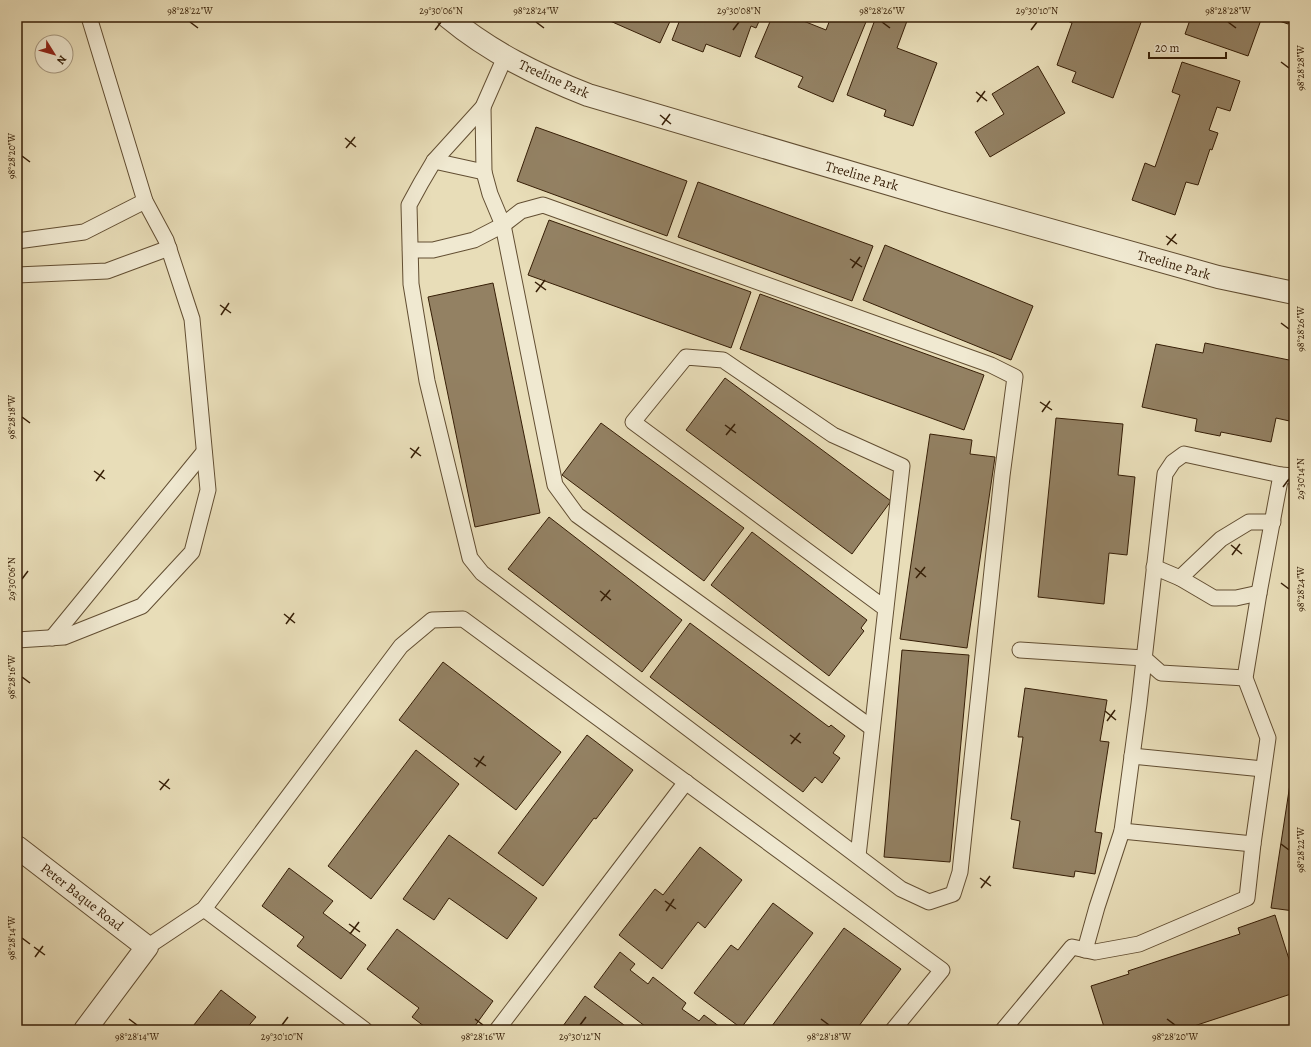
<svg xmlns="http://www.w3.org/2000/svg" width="1311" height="1047" viewBox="0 0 1311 1047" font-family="Alegreya,serif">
  <rect width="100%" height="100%" fill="#e8ddb8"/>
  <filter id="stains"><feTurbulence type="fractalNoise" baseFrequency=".005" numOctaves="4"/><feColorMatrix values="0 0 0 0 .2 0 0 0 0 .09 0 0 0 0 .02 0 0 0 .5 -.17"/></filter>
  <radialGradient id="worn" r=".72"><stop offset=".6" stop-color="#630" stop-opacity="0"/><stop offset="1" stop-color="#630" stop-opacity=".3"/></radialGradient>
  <g fill="#938163" stroke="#361e06">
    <path d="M601,17H672L660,43Z"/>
    <path d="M681,17H761L756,28L751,26L740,57L706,44L703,52L672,40Z"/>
    <path d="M772,17H802L801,20L826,30L831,17H868L833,102L798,87L803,77L755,57Z"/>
    <path d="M876,17H897L907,21L897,48L937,63L913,126L884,116L886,110L847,95Z"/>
    <path d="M1064,17H1143L1113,98L1072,82L1076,72L1057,65L1072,23L1063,19Z"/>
    <path d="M1191,17H1262L1248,56L1185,34Z"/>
    <path d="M1268,17H1290L1288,24Z"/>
    <path d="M1182,62L1240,81L1230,111L1217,107L1209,130L1218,133L1212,150L1210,149L1198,185L1186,182L1175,215L1132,200L1145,163L1155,167L1180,95L1172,92Z"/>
    <path d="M1038,66L1065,113L990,157L975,132L1004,114L992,94Z"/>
    <path d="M536,127L687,181L667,236L517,181Z"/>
    <path d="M698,182L873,246L852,301L678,237Z"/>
    <path d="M549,220L751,292L731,348L528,275Z"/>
    <path d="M885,245L1033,306L1011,360L863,300Z"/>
    <path d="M493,283L540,513L475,527L428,297Z"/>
    <path d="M760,294L984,375L964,430L740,349Z"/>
    <path d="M1205,343L1294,361V422L1276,418L1271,442L1221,432L1220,436L1195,431L1197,419L1142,407L1156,344L1203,353Z"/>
    <path d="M725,378L891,501L852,554L686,430Z"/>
    <path d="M1056,418L1123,424L1118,475L1135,477L1127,555L1109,553L1104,604L1038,597Z"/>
    <path d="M601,423L744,528L704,581L562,475Z"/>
    <path d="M930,434L972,440L970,454L995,457L967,648L900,639Z"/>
    <path d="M549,517L682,620L642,672L508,569Z"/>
    <path d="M752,532L867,620L861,628L864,631L829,676L711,585Z"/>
    <path d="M690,623L829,727L831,725L845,736L833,753L840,758L822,783L815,777L803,792L650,677Z"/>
    <path d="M902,650L969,655L950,862L884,857Z"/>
    <path d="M443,662L561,752L516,810L399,720Z"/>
    <path d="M1025,688L1107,700L1100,741L1109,742L1095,832L1102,833L1095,874L1075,871L1074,877L1013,868L1020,821L1011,819L1023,737H1018Z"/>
    <path d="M587,735L633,770L596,819L594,818L543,886L498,853Z"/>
    <path d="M416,750L459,784L371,899L328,866Z"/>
    <path d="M1294,758V911L1271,908Z"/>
    <path d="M449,835L537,898L507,939L449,898L434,920L403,899Z"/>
    <path d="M700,847L742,880L705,928L698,922L662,969L619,935L655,889L663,895Z"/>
    <path d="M289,868L333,901L323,913L366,945L341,979L297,946L304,937L262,906Z"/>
    <path d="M773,903L813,933L741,1028L694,993L731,945L738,950Z"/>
    <path d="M1275,915L1294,975V993L1182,1030H1105L1091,986L1129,974L1128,971L1240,934L1238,928Z"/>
    <path d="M844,928L901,969L856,1030H769Z"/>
    <path d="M397,929L493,1001L472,1030H429L412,1017L419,1008L367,969Z"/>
    <path d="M620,952L635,964L630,970L648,984L653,977L686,1003L682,1009L699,1021L704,1015L720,1027L717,1030H650L594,987Z"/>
    <path d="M221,990L256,1017L245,1030H190Z"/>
    <path d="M585,996L628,1028L627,1030H560Z"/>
  </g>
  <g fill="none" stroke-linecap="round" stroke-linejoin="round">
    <g stroke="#624e32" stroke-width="17">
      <g id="service">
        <path d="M483,107L484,172L490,194L503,225L555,485L577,515L872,728"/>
        <path d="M434,161L484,172"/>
        <path d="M17,241L84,232L145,201"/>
        <path d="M410,250H433L474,240L503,225L521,211L543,205L991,365L1015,377L1002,476L960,872L953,894L929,902L901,889L482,573L470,558L427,381L411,284L409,205L421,183L434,161L483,107L505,57"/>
        <path d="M17,275L107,271L169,248"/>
        <path d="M1154,567L1180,578L1221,539L1249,522H1273"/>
        <path d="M1180,578L1214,598H1236L1259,593"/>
        <path d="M52,638L204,452"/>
        <path d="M17,640L64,637L142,606L192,552L208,490L192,319L166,240L145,201L89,17"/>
        <path d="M1020,650L1144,658L1161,673L1245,678"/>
        <path d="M1132,756L1263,769"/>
        <path d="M1122,831L1253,844"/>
        <path d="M858,856L902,466L833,435L723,360L686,357L633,422L886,609"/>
        <path d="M204,909L365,1030"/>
        <path d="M147,947L204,909L401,646L432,620L463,619L942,970L893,1030"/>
        <path d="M1085,950L1097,907L1122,831L1139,704L1165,474L1173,462L1184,454L1281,475"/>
        <path d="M497,1030L686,782"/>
        <path d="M1003,1030L1072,947L1095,952L1139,944L1247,898L1253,844L1268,738L1245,678L1259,593L1281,475L1294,476"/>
      </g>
    </g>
    <g stroke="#624e32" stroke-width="24">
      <path id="minor" d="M17,847L147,947L85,1030"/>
    </g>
    <g stroke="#624e32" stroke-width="24">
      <path id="tertiary" d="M448,17C490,52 537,75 588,95L947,201L1218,277L1294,293"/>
    </g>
    <use href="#service" stroke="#f0e9d1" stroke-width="15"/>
    <use href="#minor" stroke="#f0e9d1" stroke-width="22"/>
    <use href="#tertiary" stroke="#f0e9d1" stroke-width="22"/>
  </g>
  <path fill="none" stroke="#361e06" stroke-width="1.5" d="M190,22L198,28M536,22L544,28M882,22L890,28M1228,22L1236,28M435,30L441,22M733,30L739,22M1031,30L1037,22M1281,62L1289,68M976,92L987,101M977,102L985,91M660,115L671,124M662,125L670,114M345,138L356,147M346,148L355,137M22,156L30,162M1166,236L1177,244M1167,245L1176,234M850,259L862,267M852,268L860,257M535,282L546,290M536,292L545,280M220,305L231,313M221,315L229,303M1281,323L1289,329M1040,402L1052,410M1042,412L1050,401M22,417L30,423M725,425L736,433M726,435L735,424M410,448L421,456M411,458L419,447M94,471L105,479M96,481L104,470M1283,487L1289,479M1231,545L1242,554M1232,555L1240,544M915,568L926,577M916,578L925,567M22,579L28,571M1281,583L1289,589M600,591L611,600M601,601L610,590M284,614L295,623M286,624L294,613M22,677L30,683M1105,711L1116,720M1107,721L1115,710M790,735L801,743M791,744L800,733M474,758L486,766M476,767L484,756M159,781L170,789M160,790L169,779M1281,844L1289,850M980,878L991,886M981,888L990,876M665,901L676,909M666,911L674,899M349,924L360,932M350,934L359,922M22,938L30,944M34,947L45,955M35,957L43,946M129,1019L137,1025M475,1019L483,1025M821,1019L829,1025M1167,1019L1175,1025M282,1025L288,1017M580,1025L586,1017"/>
  <g text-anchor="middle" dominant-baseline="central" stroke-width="3" stroke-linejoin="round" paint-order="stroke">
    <g font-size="14" fill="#361e06" stroke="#f0e9d1">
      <text transform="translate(554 79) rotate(24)">Treeline Park</text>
      <text transform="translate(862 176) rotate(16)">Treeline Park</text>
      <text transform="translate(1174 265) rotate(16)">Treeline Park</text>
      <text transform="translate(82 897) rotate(38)">Peter Baque Road</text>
    </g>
  </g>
  <rect width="1311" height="1047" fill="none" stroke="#e8ddb8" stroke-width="44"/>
  <g transform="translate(54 54) rotate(127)"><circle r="19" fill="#f0e9d1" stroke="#a69880"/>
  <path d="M0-3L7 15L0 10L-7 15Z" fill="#8f2418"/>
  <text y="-6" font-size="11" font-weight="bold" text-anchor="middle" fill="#361e06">N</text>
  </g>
  <path d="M1149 52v6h77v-6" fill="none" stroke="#361e06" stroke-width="2"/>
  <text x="1155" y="52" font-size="12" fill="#361e06" stroke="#f0e9d1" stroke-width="3" paint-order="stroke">20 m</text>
  <rect x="22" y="22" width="1267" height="1003" fill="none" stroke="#361e06" stroke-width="1.5"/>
  <g font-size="10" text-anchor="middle" fill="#361e06">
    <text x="190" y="14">98°28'22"W</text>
    <text x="441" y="14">29°30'06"N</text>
    <text x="536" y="14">98°28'24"W</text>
    <text x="739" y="14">29°30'08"N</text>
    <text x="882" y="14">98°28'26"W</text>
    <text x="1037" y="14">29°30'10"N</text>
    <text x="1228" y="14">98°28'28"W</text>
    <text transform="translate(1300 68) rotate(-90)" y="4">98°28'28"W</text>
    <text transform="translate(11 156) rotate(-90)" y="4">98°28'20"W</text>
    <text transform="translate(1300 329) rotate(-90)" y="4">98°28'26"W</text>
    <text transform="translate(11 417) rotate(-90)" y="4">98°28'18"W</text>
    <text transform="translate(1300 479) rotate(-90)" y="4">29°30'14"N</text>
    <text transform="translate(11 579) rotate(-90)" y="4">29°30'06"N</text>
    <text transform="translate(1300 589) rotate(-90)" y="4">98°28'24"W</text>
    <text transform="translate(11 677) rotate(-90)" y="4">98°28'16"W</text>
    <text transform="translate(1300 850) rotate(-90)" y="4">98°28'22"W</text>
    <text transform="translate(11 938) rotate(-90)" y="4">98°28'14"W</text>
    <text x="137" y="1040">98°28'14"W</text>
    <text x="282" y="1040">29°30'10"N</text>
    <text x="483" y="1040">98°28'16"W</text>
    <text x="580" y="1040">29°30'12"N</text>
    <text x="829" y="1040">98°28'18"W</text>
    <text x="1175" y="1040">98°28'20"W</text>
  </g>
  <rect width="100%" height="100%" filter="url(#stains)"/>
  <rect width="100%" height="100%" fill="url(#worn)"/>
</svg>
